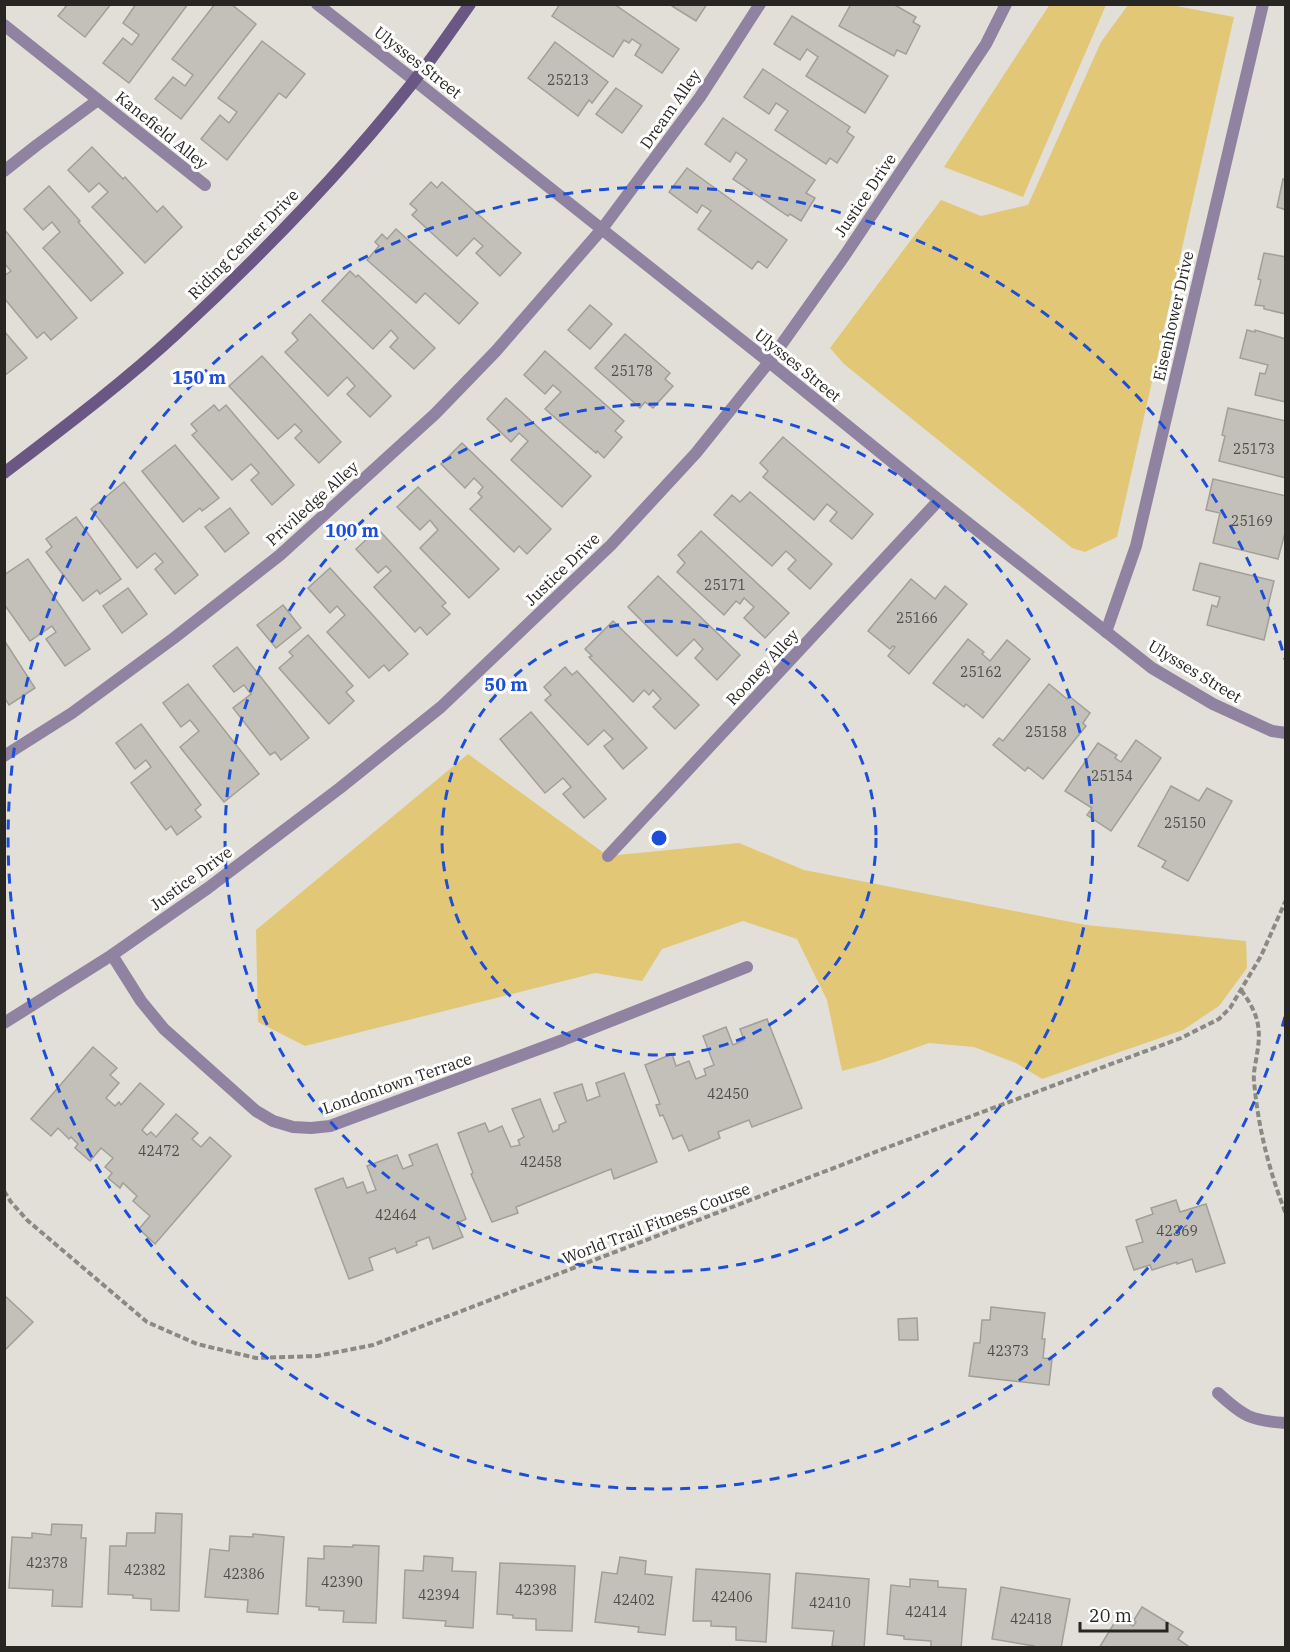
<svg xmlns="http://www.w3.org/2000/svg" width="1290" height="1652" viewBox="0 0 1290 1652" font-family="'IBM Plex Serif',serif">
  <rect width="100%" height="100%" fill="#e1dfd7"/>
  <g fill="#e2c776">
    <path d="M1050,4L1106,5L1023,197L944,167Z"/>
    <path d="M1128,5H1171L1234,17L1117,537L1085,552L1072,548L844,364L830,348L941,200L981,216L1028,205L1101,42Z"/>
    <path d="M468,754L608,856L739,843L804,870L1086,925L1246,941L1247,968L1219,1006L1183,1030L1042,1079L1016,1063L974,1047L929,1043L875,1062L842,1071L827,1000L797,939L743,921L662,949L642,981L595,973L305,1046L258,1022L256,930Z"/>
  </g>
  <g fill="#c3c0b9" stroke="#a29f98" stroke-width="1.5">
    <path d="M68,4H111L85,37L58,16Z"/>
    <path d="M136,4H188L129,83L103,63L123,38L132,45L139,35L123,23Z"/>
    <path d="M215,4H231L256,24L181,119L155,99L173,77L185,86L193,75L172,59Z"/>
    <path d="M560,4H614L679,49L662,73L635,55L641,45L632,39L629,43L624,40L613,57L552,16Z"/>
    <path d="M672,4H707L696,21L672,6Z"/>
    <path d="M893,4L916,17L913,22L920,26L906,54L897,50L894,56L839,26L851,4Z"/>
    <path d="M792,16L888,76L865,113L806,76L818,57L807,49L800,60L774,44Z"/>
    <path d="M262,41L305,74L286,98L279,93L227,160L201,139L220,115L229,123L237,112L218,98Z"/>
    <path d="M555,42L608,82L592,103L589,100L578,116L528,78Z"/>
    <path d="M763,69L850,127L847,132L854,137L837,163L830,158L826,164L775,130L788,111L776,103L769,114L744,97Z"/>
    <path d="M616,88L642,106L622,133L596,114Z"/>
    <path d="M723,118L815,180L806,193L815,198L801,221L790,214L788,216L733,179L747,160L736,152L730,162L705,144Z"/>
    <path d="M92,147L123,179L125,177L157,212L163,206L182,227L145,263L92,207L108,192L99,183L89,192L68,170Z"/>
    <path d="M687,168L787,240L767,268L758,261L752,269L698,229L711,211L702,205L697,213L669,192Z"/>
    <path d="M1283,179H1286V210L1277,207Z"/>
    <path d="M431,182L437,188L442,182L521,253L500,276L476,253L483,246L474,238L457,256L412,215L417,210L410,204Z"/>
    <path d="M49,186L80,221L78,222L123,273L91,301L43,248L60,232L52,222L43,230L24,209Z"/>
    <path d="M4,229L77,318L51,340L44,332L37,338L4,298V276L11,271L4,263Z"/>
    <path d="M396,229L478,303L459,324L425,293L416,303L367,260L379,246L375,242L382,234L387,239Z"/>
    <path d="M1264,253L1286,257V314L1264,309V306L1255,305L1261,280L1258,279Z"/>
    <path d="M350,271L356,277L358,275L435,348L414,369L390,347L398,338L391,330L373,349L322,301Z"/>
    <path d="M590,305L612,324L590,349L568,330Z"/>
    <path d="M310,314L391,396L370,417L347,394L355,386L347,377L328,396L285,352L298,340L292,333Z"/>
    <path d="M1247,330L1255,332V330L1286,339V402L1255,395L1260,373L1265,374L1268,365L1240,358Z"/>
    <path d="M4,331L27,358L4,376Z"/>
    <path d="M625,334L670,373L665,379L673,386L653,408L645,402L640,408L595,368Z"/>
    <path d="M545,351L624,421L615,431L622,437L604,458L597,451L596,453L545,409L561,392L553,385L545,394L524,375Z"/>
    <path d="M262,356L341,442L319,463L295,438L302,431L295,424L278,439L229,386Z"/>
    <path d="M506,398L591,476L562,507L511,460L528,441L519,433L511,442L487,419Z"/>
    <path d="M214,405L219,411L226,405L294,485L272,505L251,480L259,473L251,464L232,480L192,435L197,431L191,424Z"/>
    <path d="M1228,408L1286,421V478L1219,461L1225,436L1222,435Z"/>
    <path d="M783,437L873,514L852,539L830,521L837,512L827,504L814,520L763,477L768,471L760,463Z"/>
    <path d="M462,443L551,529L527,554L519,546L514,552L470,509L482,497L478,493L483,487L474,478L465,488L441,464Z"/>
    <path d="M175,445L219,498L202,511L200,508L183,522L142,471Z"/>
    <path d="M1213,479L1286,496V529L1278,559L1213,543L1220,513L1206,510Z"/>
    <path d="M124,482L198,575L175,594L155,569L163,562L155,553L137,568L91,509Z"/>
    <path d="M418,487L499,569L469,598L420,548L438,530L430,520L420,530L397,507Z"/>
    <path d="M750,492L832,564L810,589L788,569L796,560L786,551L772,566L714,515L732,495L740,502Z"/>
    <path d="M230,508L249,533L225,552L205,527Z"/>
    <path d="M76,517L121,579L100,594L97,590L83,601L46,552L52,547L46,539Z"/>
    <path d="M378,529L446,603L442,606L450,614L427,635L420,627L415,632L374,587L391,571L386,566L378,573L356,549Z"/>
    <path d="M701,531L789,613L765,638L744,618L754,607L744,598L740,604L736,601L724,615L677,572L685,563L678,555Z"/>
    <path d="M28,559L90,649L65,666L46,639L56,632L52,626L30,641L4,604V575Z"/>
    <path d="M1200,563L1274,581L1267,610H1271L1264,640L1207,625L1212,605L1217,607L1220,597L1193,590Z"/>
    <path d="M330,568L408,654L389,671L384,665L369,678L327,632L345,615L337,606L330,613L308,588Z"/>
    <path d="M658,576L740,655L717,680L695,658L703,649L694,639L677,656L628,607Z"/>
    <path d="M911,579L935,599L945,586L967,604L909,674L888,656L895,647L893,646L890,649L868,631Z"/>
    <path d="M128,588L147,614L122,633L103,606Z"/>
    <path d="M283,605L301,628L276,648L257,625Z"/>
    <path d="M613,621L699,705L675,729L653,707L661,699L653,690L649,695L644,690L633,702L589,657L592,656L585,649Z"/>
    <path d="M308,635L353,686L346,692L354,701L329,724L279,668L293,656L289,652Z"/>
    <path d="M968,639L984,652L982,654L990,661L1007,640L1030,659L983,718L966,704L964,707L933,683Z"/>
    <path d="M4,640L35,688L9,705L4,697Z"/>
    <path d="M237,647L309,738L281,760L275,752L270,755L233,708L251,694L244,685L234,692L213,666Z"/>
    <path d="M565,667L572,675L577,671L647,748L623,769L604,746L613,739L604,730L588,745L545,700L551,695L544,687Z"/>
    <path d="M188,684L259,774L224,802L180,747L199,731L190,720L181,727L163,703Z"/>
    <path d="M1049,684L1067,699L1069,696L1090,713L1083,723L1086,726L1043,779L1028,767L1025,771L993,745L999,738L1003,741Z"/>
    <path d="M531,712L606,799L584,818L563,794L571,787L563,778L545,793L500,739Z"/>
    <path d="M141,724L201,805L195,810L201,817L177,835L171,826L166,830L131,783L151,767L146,760L135,769L116,743Z"/>
    <path d="M1136,740L1161,758L1111,831L1087,815L1092,808L1065,791L1098,743L1117,755L1115,758L1121,762Z"/>
    <path d="M1171,786L1199,801L1207,788L1232,801L1188,881L1162,867L1166,861L1138,846Z"/>
    <path d="M767,1019L802,1108L752,1127L749,1120L718,1132L720,1138L689,1151L682,1135L673,1139L663,1115L660,1116L656,1105L660,1104L645,1065L672,1054L676,1066L689,1061L696,1079L706,1075L704,1069L714,1065L703,1036L726,1027L733,1045L744,1040L740,1029Z"/>
    <path d="M93,1047L117,1068L110,1075L119,1083L106,1098L115,1106L119,1102L121,1105L140,1083L164,1104L142,1130L147,1135L151,1132L156,1137L176,1114L198,1133L192,1139L201,1147L210,1137L231,1156L155,1244L139,1229L150,1216L133,1201L137,1196L123,1183L120,1188L108,1178L112,1173L105,1167L113,1158L101,1148L90,1161L75,1148L78,1144L71,1137L69,1139L58,1128L51,1136L31,1119Z"/>
    <path d="M624,1073L657,1162L614,1179L611,1169L516,1207L518,1213L492,1222L471,1174L473,1173L458,1133L485,1123L489,1132L502,1126L511,1147L520,1145L518,1140L524,1137L512,1109L540,1099L553,1132L559,1129V1125L566,1122L554,1093L582,1084L587,1101L600,1096L596,1083Z"/>
    <path d="M437,1144L466,1219L457,1223L463,1237L433,1249L429,1237L416,1242L417,1245L397,1253L395,1248L369,1258L373,1270L349,1279L315,1189L343,1178L347,1188L363,1182L367,1193L376,1190L367,1166L397,1155L403,1169L413,1165L409,1155Z"/>
    <path d="M1176,1200L1180,1212L1206,1204L1225,1263L1196,1272L1192,1259L1177,1264V1262L1152,1270L1150,1265L1134,1270L1126,1247L1143,1242L1136,1220L1153,1214L1151,1208Z"/>
    <path d="M4,1295L33,1322L4,1351Z"/>
    <path d="M991,1307L1045,1313L1042,1339H1045L1043,1358L1052,1359L1049,1385L969,1376L974,1343H980L982,1320H990Z"/>
    <path d="M917,1318L918,1340H899L898,1319Z"/>
    <path d="M156,1513L182,1514L179,1611L151,1610V1599L133,1598V1595L108,1594L110,1546H126L127,1533H155Z"/>
    <path d="M52,1524L82,1525L81,1538H86L82,1607L52,1606L53,1590L9,1588L12,1537L32,1538V1533L51,1535Z"/>
    <path d="M253,1534L284,1537L278,1614L247,1612L248,1600L205,1597L210,1549L229,1551L230,1536L253,1537Z"/>
    <path d="M353,1545L379,1546L376,1623L343,1622L344,1611L319,1610V1607L306,1606L308,1558L324,1559V1546L353,1547Z"/>
    <path d="M424,1556L453,1558L452,1571L476,1572L473,1628L445,1626L446,1621L403,1618L405,1570L423,1571Z"/>
    <path d="M620,1557L646,1561L645,1574L672,1577L665,1635L638,1632L639,1627L595,1622L602,1572L617,1574Z"/>
    <path d="M500,1563L575,1566L572,1631L536,1630V1619L513,1618V1615L497,1614Z"/>
    <path d="M696,1569L770,1574L766,1642L736,1640V1627L711,1626V1621H693Z"/>
    <path d="M796,1573L869,1579L864,1648L832,1646L834,1631L792,1628Z"/>
    <path d="M910,1579L938,1581V1587L966,1589L961,1648H931V1641L904,1639V1636L887,1634L891,1585L910,1587Z"/>
    <path d="M1001,1587L1070,1599L1061,1648H1034V1646L992,1639Z"/>
    <path d="M1142,1607L1183,1632L1178,1639L1188,1646L1187,1648H1099L1118,1617L1133,1626L1136,1622L1134,1620Z"/>
  </g>
  <g fill="none" stroke-linecap="round" stroke-linejoin="round">
    <g stroke="#8b8984" stroke-width="4" stroke-dasharray="6 3" stroke-linecap="butt">
      <path d="M1241,990C1257,1012 1262,1026 1257,1054C1256,1062 1253,1072 1254,1081C1258,1127 1269,1171 1286,1214"/>
      <path d="M4,1191L11,1202L27,1220L147,1322L197,1344L256,1358L317,1356L373,1345L891,1146L1181,1038L1219,1019L1230,1008L1261,956L1286,900"/>
    </g>
    <path stroke="#9083a2" stroke-width="12" d="M608,856L939,500"/>
    <g stroke="#9083a2" stroke-width="12">
      <path d="M317,4L414,80L769,362L939,500L1152,668L1213,704L1272,731L1286,733"/>
      <path d="M4,25L205,185"/>
      <path d="M4,171L37,145L98,100"/>
      <path d="M1106,632L1136,546L1263,4"/>
      <path d="M4,756L72,713L174,638L280,555L435,414L496,351L602,229L700,97L760,4"/>
      <path d="M112,955L141,1001L164,1029L256,1111L273,1121L293,1127L311,1128L330,1126L563,1040L747,967"/>
      <path d="M4,1023L112,955L208,888L340,788L441,707L611,545L696,453L769,362L845,255L986,44L1006,4"/>
      <path d="M1218,1393C1243,1416 1251,1421 1286,1423"/>
    </g>
    <path stroke="#6b5783" stroke-width="12" d="M4,473C63,428 123,383 177,333C267,250 353,161 428,63C442,44 456,24 470,4"/>
  </g>
  <g fill="none" stroke="#1d4ed8" stroke-width="3" stroke-dasharray="10 8">
    <circle cx="659" cy="838" r="217"/>
    <circle cx="659" cy="838" r="434"/>
    <path d="M1285 1017A651 651 0 1 1 1285 659"/>
  </g>
  <g text-anchor="middle" dominant-baseline="central" stroke-width="6" stroke-linejoin="round" paint-order="stroke">
    <g font-size="14" fill="#4e4c48">
      <text x="568" y="80">25213</text>
      <text x="632" y="371">25178</text>
      <text x="1254" y="449">25173</text>
      <text x="1252" y="521">25169</text>
      <text x="725" y="585">25171</text>
      <text x="917" y="618">25166</text>
      <text x="981" y="672">25162</text>
      <text x="1046" y="732">25158</text>
      <text x="1112" y="776">25154</text>
      <text x="1185" y="823">25150</text>
      <text x="728" y="1094">42450</text>
      <text x="159" y="1151">42472</text>
      <text x="541" y="1162">42458</text>
      <text x="396" y="1215">42464</text>
      <text x="1177" y="1231">42369</text>
      <text x="1008" y="1351">42373</text>
      <text x="47" y="1563">42378</text>
      <text x="145" y="1570">42382</text>
      <text x="244" y="1574">42386</text>
      <text x="342" y="1582">42390</text>
      <text x="536" y="1590">42398</text>
      <text x="439" y="1595">42394</text>
      <text x="732" y="1597">42406</text>
      <text x="634" y="1600">42402</text>
      <text x="830" y="1603">42410</text>
      <text x="926" y="1612">42414</text>
      <text x="1031" y="1619">42418</text>
    </g>
    <g font-size="16" fill="#272623" stroke="#fff">
      <text transform="translate(418 62) rotate(38)">Ulysses Street</text>
      <text transform="translate(670 109) rotate(-55)">Dream Alley</text>
      <text transform="translate(162 130) rotate(39)">Kanefield Alley</text>
      <text transform="translate(865 195) rotate(-56)">Justice Drive</text>
      <text transform="translate(243 244) rotate(-45)">Riding Center Drive</text>
      <text transform="translate(1173 316) rotate(-77)">Eisenhower Drive</text>
      <text transform="translate(798 365) rotate(39)">Ulysses Street</text>
      <text transform="translate(312 503) rotate(-42)">Priviledge Alley</text>
      <text transform="translate(562 569) rotate(-44)">Justice Drive</text>
      <text transform="translate(762 667) rotate(-47)">Rooney Alley</text>
      <text transform="translate(1195 671) rotate(31)">Ulysses Street</text>
      <text transform="translate(191 878) rotate(-36)">Justice Drive</text>
      <text transform="translate(397 1083) rotate(-19)">Londontown Terrace</text>
      <text transform="translate(656 1223) rotate(-21)">World Trail Fitness Course</text>
    </g>
  </g>
  <circle cx="659" cy="838" r="9" fill="#1d4ed8" stroke="#fff" stroke-width="3"/>
  <g font-size="18" text-anchor="middle" font-weight="bold" fill="#1d4ed8" stroke="#fff" stroke-width="6" stroke-linejoin="round" paint-order="stroke">
    <text x="199" y="384">150 m</text>
    <text x="352" y="537">100 m</text>
    <text x="506" y="691">50 m</text>
  </g>
  <rect width="1290" height="1652" fill="none" stroke="#272623" stroke-width="12"/>
  <path d="M1080 1622v9h87v-9" fill="none" stroke="#272623" stroke-width="3"/>
  <text x="1089" y="1622" font-size="18" fill="#272623" stroke="#ffffff" stroke-width="4.5" paint-order="stroke">20 m</text>
</svg>
